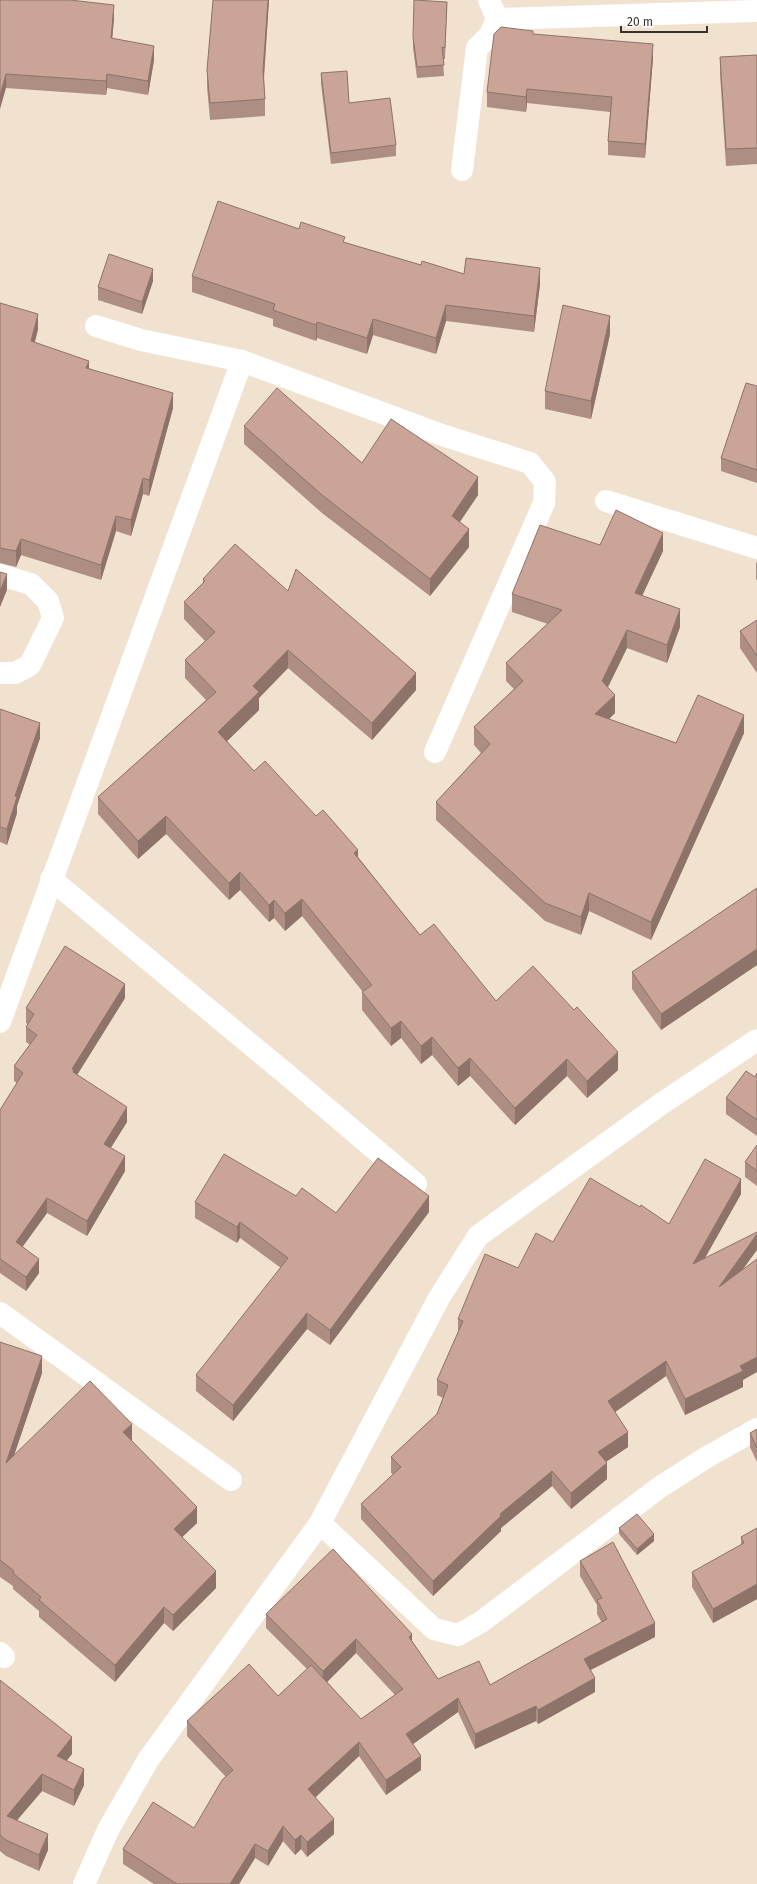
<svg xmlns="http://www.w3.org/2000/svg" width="757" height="1884" viewBox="0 0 757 1884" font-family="'Fira Sans',sans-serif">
  <rect width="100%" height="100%" fill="#f1e1cf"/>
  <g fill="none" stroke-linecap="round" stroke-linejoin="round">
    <g stroke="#fff" stroke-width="22">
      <path d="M489,0L497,19"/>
      <path d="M497,19L757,11"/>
      <path d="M462,170L477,48L490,35L497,19"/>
      <path d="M96,326L141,340L242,361L442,435L530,463L545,482L544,503L435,752"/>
      <path d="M606,501L757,548"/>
      <path d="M0,575L31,584L48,601L53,618L30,665L15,673H0"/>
      <path d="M51,879L285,1073L416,1184"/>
      <path d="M0,1022L242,361"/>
      <path d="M0,1313L231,1480"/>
      <path d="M320,1523L434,1629L458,1635L481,1622L660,1487L707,1457L757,1429"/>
      <path d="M0,1653L4,1657"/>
      <path d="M84,1884L108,1830L148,1760L320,1523L439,1298L478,1236L661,1104L757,1040"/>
    </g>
  </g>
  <g fill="#ae8d82" fill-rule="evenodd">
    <path d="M0,0L114,19L112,38L154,60L148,95L107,88L106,95L6,88Z"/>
    <path d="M213,0H269L264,79L265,99V116L210,120L207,87V70Z"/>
    <path d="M447,2L445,59H443L444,76L417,78L413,48V37Z"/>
    <path d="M533,34L653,58L645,158L608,155V141L610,112L527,103L526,112L487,107V92Z"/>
    <path d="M757,55V164L726,166L720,74V57Z"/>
    <path d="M321,73L349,103L396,145V156L331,164L321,84Z"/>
    <path d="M299,229L421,265L464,274L540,284L534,332L446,321L436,354L373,335L367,354L317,338L316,341L273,326V319L192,292V276Z"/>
    <path d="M153,281L142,314L98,300V287Z"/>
    <path d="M0,303L38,329L35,342L89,368L173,408L149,496L143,494L131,536L116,531L101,580L21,555L16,567L0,563Z"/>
    <path d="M610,334L591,419L545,409V391Z"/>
    <path d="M757,386V483L721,471V458Z"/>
    <path d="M244,426L362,463L478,495L460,522L469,547L430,596L322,513L244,444Z"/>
    <path d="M600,545L663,551L642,596L680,627L667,663L627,648L608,687L615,713L609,719L676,743L744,733L651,940L589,911L581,935L545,921L436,820V802L481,753L474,745V727L514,689L506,681V663L548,624L512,612V594Z"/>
    <path d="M757,562V580L756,579V563Z"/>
    <path d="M203,579L288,591L416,690L372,740L288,668L259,698V710L227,741L254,771L316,816L358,857L420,935L496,1001L618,1070L587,1098L567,1076L515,1125L470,1076L458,1086L432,1055L421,1064L401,1038L391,1046L362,1010V992H363L302,916L285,931L274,918L269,922L240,890L229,900L166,834L138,859L98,814V797L206,700L185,678V660L205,641L184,619V602L203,583Z"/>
    <path d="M757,620V673L740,648V631Z"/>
    <path d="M0,709L40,738L17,806V813L7,845L0,842Z"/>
    <path d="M757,888V965L661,1030L632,989V972Z"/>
    <path d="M125,998L77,1075L127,1122L110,1148L125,1171L87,1236L47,1213L22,1247L39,1273L26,1291L0,1273V1110L17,1083L14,1081V1066L30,1045L26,1042V1027L28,1024L26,1023V1008Z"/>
    <path d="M757,1073V1136L726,1114V1098L755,1077Z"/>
    <path d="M757,1145V1186L745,1177V1162Z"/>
    <path d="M741,1194L705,1258L742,1270L743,1387L685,1415L666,1376L615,1412L628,1447L606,1462L607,1479L571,1509L552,1486L501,1528V1531L433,1596L361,1519V1504L393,1474L391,1473V1457L437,1414L443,1398L437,1395V1380L458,1332V1319L518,1268L553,1242L640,1207L669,1224Z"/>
    <path d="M296,1196L336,1213L429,1212L330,1345L307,1329L233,1421L196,1391V1375L281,1268L240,1238L237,1243L195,1218V1202Z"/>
    <path d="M0,1342L42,1373L14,1455L132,1441L197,1523L182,1537L216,1588L173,1631L164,1623L115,1682L39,1617V1611L13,1589V1586L0,1577Z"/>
    <path d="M757,1429V1462L750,1447V1433Z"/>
    <path d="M619,1528L654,1541L637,1555L619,1534Z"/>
    <path d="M757,1528V1599L713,1623L692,1587V1572L741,1545V1537Z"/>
    <path d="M580,1561L655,1637L591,1670L595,1692L538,1724L536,1721L475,1749L458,1712L413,1744L421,1770L386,1795L359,1756L315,1798L334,1834L307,1857L301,1849L295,1855L283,1841L268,1866L255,1858L239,1884H154L123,1864V1849L194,1828L226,1777L187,1736V1721L278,1696L307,1669L266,1628V1614L412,1641L438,1679L490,1685L602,1623L597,1614V1605L580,1576ZM356,1653L395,1695L361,1719L327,1682Z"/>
    <path d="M0,1680L72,1754L66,1761L84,1785L74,1806L42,1791L17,1820L48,1850L39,1871L6,1856L0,1851Z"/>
  </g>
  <g fill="#8d736a">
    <path d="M268,0H269L263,88V71Z"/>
    <path d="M114,5V19L111,52V38Z"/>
    <path d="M653,44V58L645,158V144Z"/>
    <path d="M154,46V60L148,95V81Z"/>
    <path d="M6,74V88L0,109V95Z"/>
    <path d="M107,74V88L106,95V81Z"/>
    <path d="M527,89V103L526,112V97Z"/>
    <path d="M540,268V284L534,332V316Z"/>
    <path d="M153,269V281L142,314V302Z"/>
    <path d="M446,305V321L436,354V338Z"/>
    <path d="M38,314V329L31,356V341Z"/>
    <path d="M610,316V334L591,419V401Z"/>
    <path d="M373,319V335L367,354V338Z"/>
    <path d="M317,322V338L316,341V325Z"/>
    <path d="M89,361V377L86,368Z"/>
    <path d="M173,393V408L149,496V480Z"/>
    <path d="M478,477V495L452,533V516Z"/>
    <path d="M143,478V494L131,536V520Z"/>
    <path d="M116,516V531L101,580V565Z"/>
    <path d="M469,529V547L430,596V579Z"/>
    <path d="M663,533V551L635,611V593Z"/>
    <path d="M21,539V555L16,567V551Z"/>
    <path d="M7,574V590L0,607V591Z"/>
    <path d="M680,609V627L667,663V645Z"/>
    <path d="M627,630V648L602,699V681Z"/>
    <path d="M288,650V668L259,698V710L218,750V732L253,686Z"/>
    <path d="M416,673V690L372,740V723Z"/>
    <path d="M615,695V713L595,732V714Z"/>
    <path d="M744,715V733L651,940V922Z"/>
    <path d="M40,723V738L17,806V813L7,845V829L15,796Z"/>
    <path d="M166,816V834L138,859V841Z"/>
    <path d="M358,850V868L354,853Z"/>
    <path d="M240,872V890L229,900V883Z"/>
    <path d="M589,893V911L581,935V917Z"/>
    <path d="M302,899V916L285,931V913Z"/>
    <path d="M274,900V918L269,922V905Z"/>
    <path d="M757,949V965L661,1030V1014Z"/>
    <path d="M125,984V998L74,1080L72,1069Z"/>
    <path d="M401,1021V1038L391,1046V1028Z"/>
    <path d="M432,1037V1055L421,1064V1046Z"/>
    <path d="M618,1052V1070L587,1098V1081Z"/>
    <path d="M470,1058V1076L458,1086V1068Z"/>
    <path d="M567,1059V1076L515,1125V1108Z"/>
    <path d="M127,1107V1122L104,1159V1144Z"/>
    <path d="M125,1156V1171L87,1236V1221Z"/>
    <path d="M741,1179V1194L693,1279V1264Z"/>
    <path d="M429,1196V1212L330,1345V1330Z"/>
    <path d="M47,1198V1213L16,1256V1242Z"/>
    <path d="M240,1222V1238L237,1243V1227Z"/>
    <path d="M757,1234V1250L719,1302V1287Z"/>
    <path d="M39,1259V1273L26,1291V1277Z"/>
    <path d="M307,1313V1329L233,1421V1405Z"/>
    <path d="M42,1356V1373L6,1479V1463Z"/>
    <path d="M757,1357V1372L743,1380V1387L685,1415V1399L740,1366Z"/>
    <path d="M666,1361V1376L608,1417V1401Z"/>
    <path d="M132,1424V1441L123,1432Z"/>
    <path d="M628,1432V1447L598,1467V1452Z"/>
    <path d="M607,1463V1479L571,1509V1493Z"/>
    <path d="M552,1471V1486L501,1528V1531L433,1596V1581L500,1514Z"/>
    <path d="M197,1507V1523L174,1545V1529Z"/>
    <path d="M654,1534V1541L637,1555V1549Z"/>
    <path d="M216,1571V1588L173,1631V1615Z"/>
    <path d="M757,1584V1599L713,1623V1609Z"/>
    <path d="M164,1607V1623L115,1682V1665Z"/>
    <path d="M655,1623V1637L584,1673V1659Z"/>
    <path d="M412,1634V1648L409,1637Z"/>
    <path d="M356,1639V1653L323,1686V1671Z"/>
    <path d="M595,1678V1692L538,1724V1710Z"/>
    <path d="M458,1698V1712L406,1749V1734Z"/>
    <path d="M536,1706V1721L475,1749V1734Z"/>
    <path d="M72,1737V1754L57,1773V1756Z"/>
    <path d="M359,1742V1756L308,1804V1789Z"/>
    <path d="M421,1756V1770L386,1795V1780Z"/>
    <path d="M84,1769V1785L74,1806V1790Z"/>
    <path d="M42,1774V1791L7,1832V1816Z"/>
    <path d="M334,1819V1834L307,1857V1842Z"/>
    <path d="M283,1826V1841L268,1866V1851Z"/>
    <path d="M48,1834V1850L39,1871V1855Z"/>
    <path d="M301,1835V1849L295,1855V1840Z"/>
    <path d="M255,1844V1858L239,1884H230Z"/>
  </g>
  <g fill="#caa497" stroke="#8d736a">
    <path d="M0,0H70L114,5L111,38L154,46L148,81L107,74L106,81L6,74L0,95Z"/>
    <path d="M213,0H268L263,71L265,99L210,103L207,70Z"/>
    <path d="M414,0L447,2L445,48L442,47L444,65L417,67L413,37Z"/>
    <path d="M501,27L533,31V34L653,44L645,144L608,141L612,97L527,89L526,97L487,92L494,34Z"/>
    <path d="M757,55V148L726,149L720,57Z"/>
    <path d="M347,71L349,103L390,98L396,145L331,153L321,73Z"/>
    <path d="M218,201L299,229L301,222L345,237L343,242L421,265L422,261L464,274L466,258L540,268L534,316L446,305L436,338L373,319L367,338L317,322L316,325L273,310L275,304L192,276Z"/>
    <path d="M109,254L153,269L142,302L98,287Z"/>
    <path d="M0,303L38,314L31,341L89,361L86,368L173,393L149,480L143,478L131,520L116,516L101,565L21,539L16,551L0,548Z"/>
    <path d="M563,305L610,316L591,401L545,391Z"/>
    <path d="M746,383L757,386V470L721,458Z"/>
    <path d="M277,388L362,463L391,419L478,477L452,516L469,529L430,579L322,495L244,426Z"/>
    <path d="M616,510L663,533L635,593L680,609L667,645L627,630L602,681L615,695L595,714L676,743L698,695L744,715L651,922L589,893L581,917L545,903L436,802L490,744L474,727L523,681L506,663L562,610L512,594L540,525L600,545Z"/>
    <path d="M235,544L288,591L296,569L416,673L372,723L288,650L253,686L259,692L218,732L254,771L265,761L316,816L323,810L358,850L354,853L420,935L434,924L496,1001L533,966L574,1010L577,1007L618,1052L587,1081L567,1059L515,1108L470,1058L458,1068L432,1037L421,1046L401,1021L391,1028L362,992L372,985L302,899L285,913L274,900L269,905L240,872L229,883L166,816L138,841L98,797L216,692L185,660L215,632L184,602L205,581L203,579Z"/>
    <path d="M0,572L7,574L0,591Z"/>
    <path d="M757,620V656L740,631Z"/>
    <path d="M0,709L40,723L15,796L17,797L7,829L0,827Z"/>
    <path d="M757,888V949L661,1014L632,972Z"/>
    <path d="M65,946L125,984L72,1069L74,1070L73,1072L127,1107L104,1144L125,1156L87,1221L47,1198L16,1242L39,1259L26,1277L0,1259V1110L23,1073L14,1066L37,1035L26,1027L34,1014L26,1008Z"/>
    <path d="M746,1071L755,1077L757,1073V1120L726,1098Z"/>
    <path d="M757,1145V1171L745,1162Z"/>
    <path d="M224,1154L296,1196L302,1188L336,1213L378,1158L429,1196L330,1330L307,1313L233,1405L196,1375L288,1258L240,1222L237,1227L195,1202Z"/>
    <path d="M705,1159L741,1179L693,1264L757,1232V1234L719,1287L757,1259V1357L740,1366L743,1371L685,1399L666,1361L608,1401L628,1432L598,1452L607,1463L571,1493L552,1471L500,1514L501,1516L433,1581L361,1504L401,1467L391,1457L437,1414L448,1385L437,1380L463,1321L458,1319L485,1254L518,1268L536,1233L553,1242L590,1178L640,1207L641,1205L669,1224Z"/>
    <path d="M0,1342L42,1356L6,1463L90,1381L132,1424L123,1432L197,1507L174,1529L216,1571L173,1615L164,1607L115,1665L39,1600L41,1597L13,1573L14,1571L0,1560Z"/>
    <path d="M757,1429V1448L750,1433Z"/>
    <path d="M637,1514L654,1534L637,1549L619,1528Z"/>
    <path d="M757,1528V1584L713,1609L692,1572L744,1543L741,1537Z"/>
    <path d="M613,1542L655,1623L584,1659L595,1678L538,1710L536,1706L475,1734L458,1698L406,1734L421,1756L386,1780L359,1742L308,1789L334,1819L307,1842L301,1835L295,1840L283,1826L268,1851L255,1844L230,1884H177L123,1849L153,1802L194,1828L222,1780L233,1770L187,1721L249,1664L278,1696L311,1665L361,1719L403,1689L356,1639L323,1671L266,1614L333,1549L412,1634L409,1637L438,1679L479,1661L490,1685L607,1619L597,1600L602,1598L580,1561Z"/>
    <path d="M0,1680L72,1737L57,1756L84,1769L74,1790L42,1774L7,1816L48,1834L39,1855L6,1840L0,1835Z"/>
  </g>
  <path d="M621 26v6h86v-6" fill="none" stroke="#39322c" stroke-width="2"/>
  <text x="627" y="26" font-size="12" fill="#39322c" stroke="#ffffff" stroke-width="3" paint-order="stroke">20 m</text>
</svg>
